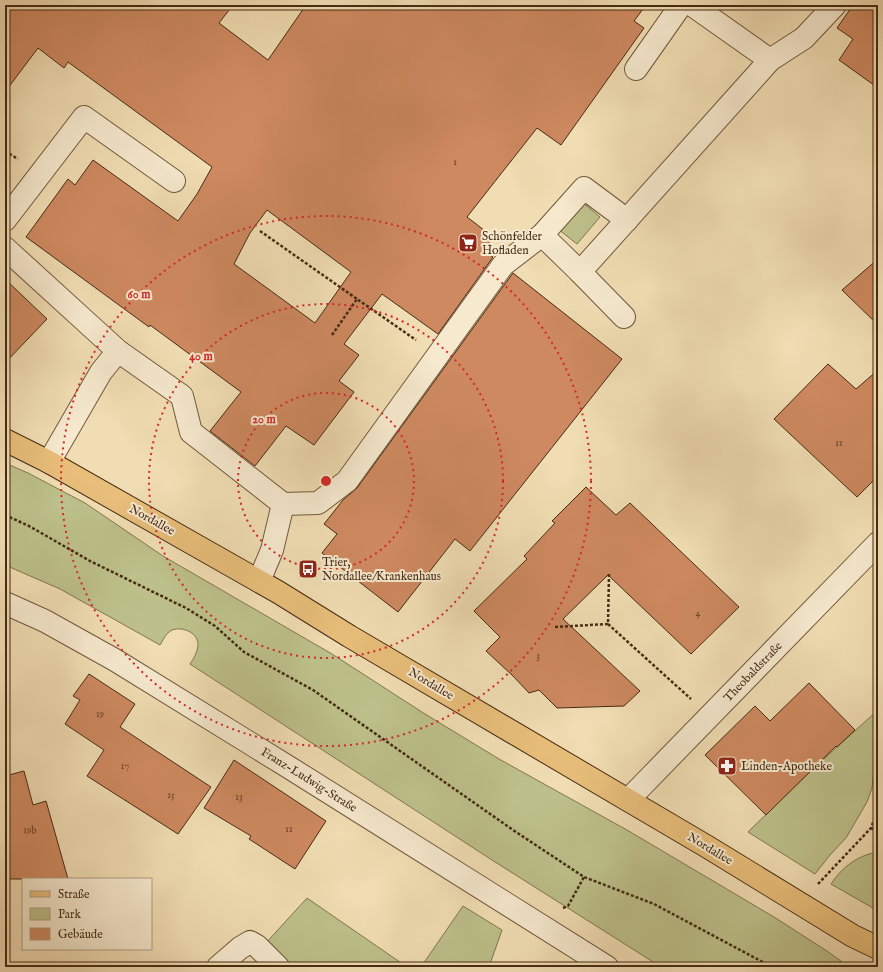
<svg xmlns="http://www.w3.org/2000/svg" width="883" height="972" viewBox="0 0 883 972" font-family="'IM FELL English',serif">
  <rect width="100%" height="100%" fill="#f1ddb3"/>
  <filter id="stains"><feTurbulence type="fractalNoise" baseFrequency=".005" numOctaves="4"/><feColorMatrix values="0 0 0 0 .2 0 0 0 0 .09 0 0 0 0 .02 0 0 0 .5 -.17"/></filter>
  <radialGradient id="worn" r=".72"><stop offset=".6" stop-color="#630" stop-opacity="0"/><stop offset="1" stop-color="#630" stop-opacity=".3"/></radialGradient>
  <g fill="#bdc08a" stroke="#827650">
    <path d="M581,201L600,217L577,244L558,229Z"/>
    <path d="M5,463L28,473L85,503L163,556L332,654L425,714L499,759L627,830L774,917L827,951L849,967H661L492,860L190,664C194,658 197,653 198,646C199,633 183,626 172,630C166,633 163,640 160,645L60,589L5,565Z"/>
    <path d="M878,710V735L872,788L867,802L846,838L830,855L815,874L748,832L816,766Z"/>
    <path d="M878,852V911L831,884C842,867 858,855 878,852Z"/>
    <path d="M307,898L407,967H284L265,944Z"/>
    <path d="M463,906L502,930L489,967H421Z"/>
  </g>
  <g fill="#ce8960" stroke="#462b15" fill-rule="evenodd">
    <path d="M5,5H233L219,23L268,60L306,5H646L634,21L644,28L561,145L537,128L467,217L493,237L484,250L493,257L438,334L382,294L344,344L359,355L339,381L354,392L314,445L286,426L255,466L210,431L241,392L150,325L149,327L26,237L68,179L75,185L93,160L178,221L197,194L212,167L68,62L64,68L38,48L5,92ZM267,210L351,272L315,323L234,264L250,233Z"/>
    <path d="M853,5H878V88L839,60L853,39L837,28Z"/>
    <path d="M878,259V325L842,290Z"/>
    <path d="M513,273L622,359L470,551L455,539L398,612L322,553L337,534L324,524L343,500L357,488Z"/>
    <path d="M5,279L47,319L5,363Z"/>
    <path d="M828,364L856,389L878,370V476L857,497L774,419Z"/>
    <path d="M586,487L616,515L630,503L739,607L691,654L608,575L563,619L640,691L624,706L557,708L539,690L529,693L512,675L486,651L500,637L474,611L527,559L524,556L555,523L552,521Z"/>
    <path d="M89,674L135,704L120,727L211,787L178,834L87,776L104,750L65,724L80,700L73,696Z"/>
    <path d="M809,683L855,730L837,747L836,746L766,815L705,755L755,706L770,721Z"/>
    <path d="M234,760L326,821L295,869L249,839L251,836L204,808Z"/>
    <path d="M24,771L33,805L46,801L68,879H5V776Z"/>
  </g>
  <g fill="none" stroke-linecap="round" stroke-linejoin="round">
    <g stroke="#71583c" stroke-width="24">
      <g id="minor">
        <path d="M692,5L770,60"/>
        <path d="M636,69L681,5"/>
        <path d="M5,220L84,117L174,181"/>
        <path d="M542,235L580,272L624,317"/>
        <path d="M5,248L118,351L182,396L191,432L283,504L318,503L347,481L503,265L542,235L584,188L627,220"/>
        <path d="M580,272L770,60L804,38L835,5"/>
        <path d="M49,462L101,372L118,351"/>
        <path d="M259,581L272,550L283,504"/>
        <path d="M5,603L45,621L115,660L290,768L607,967"/>
        <path d="M628,800L878,543"/>
        <path d="M218,967L240,948L250,942L257,946L278,967"/>
      </g>
    </g>
    <g stroke="#462b15" stroke-width="24">
      <path id="major" d="M5,440L49,462L278,592L349,636L706,846L853,936L878,948"/>
    </g>
    <g stroke="#462b15" stroke-width="2.5" stroke-dasharray="3 2" stroke-linecap="butt">
      <path d="M5,151L18,159"/>
      <path d="M260,231L357,299"/>
      <path d="M332,335L357,299L416,340"/>
      <path d="M5,515L29,526L90,561L186,608L215,626L244,652L313,690L513,830L584,877L654,904L772,967"/>
      <path d="M609,574L608,624L691,699"/>
      <path d="M555,627L608,624"/>
      <path d="M871,828L878,831"/>
      <path d="M818,884L871,828L878,809"/>
      <path d="M563,908L568,906L584,877"/>
    </g>
    <use href="#minor" stroke="#f6e9ce" stroke-width="22"/>
    <use href="#major" stroke="#e8be7a" stroke-width="22"/>
  </g>
  <g fill="none" stroke="#d62828" stroke-width="2" stroke-dasharray="2 4">
    <circle cx="326" cy="481" r="88"/>
    <circle cx="326" cy="481" r="177"/>
    <circle cx="326" cy="481" r="265"/>
  </g>
  <defs>
    <g id="supermarket-square" transform="scale(1)"><rect x="-9" y="-9" width="18" height="18" rx="4" fill="#8f2418" stroke="#f6e9ce"/><path d="M-6-5.5h2.5l.6 2H6L4.5 2H-2.5L-4.4-4H-6ZM-1.5 3.2a1.3 1.3 0 1 0 .1 0ZM3 3.2a1.3 1.3 0 1 0 .1 0Z" fill="#fff"/></g>
    <g id="bus-square" transform="scale(1)"><rect x="-9" y="-9" width="18" height="18" rx="4" fill="#8f2418" stroke="#f6e9ce"/><path d="M-5-6H5V4H4V6H2V4H-2V6H-4V4H-5ZM-3.5-4V0h7V-4ZM-3.5 1.2v1.5H-2V1.2ZM2 1.2v1.5H3.5V1.2Z" fill="#fff"/></g>
    <g id="pharmacy-square" transform="scale(1)"><rect x="-9" y="-9" width="18" height="18" rx="4" fill="#8f2418" stroke="#f6e9ce"/><path d="M-2-6h4v4h4v4h-4v4h-4v-4h-4v-4h4Z" fill="#fff"/></g>
  </defs>
  <g fill-rule="evenodd">
    <use href="#supermarket-square" x="468" y="243"/>
    <use href="#bus-square" x="308" y="569"/>
    <use href="#pharmacy-square" x="727" y="766"/>
  </g>
  <g text-anchor="middle" dominant-baseline="central" stroke-width="4" stroke-linejoin="round" paint-order="stroke">
    <g font-size="10" fill="#684228">
      <text x="455" y="162">1</text>
      <text x="839" y="443">11</text>
      <text x="698" y="613">4</text>
      <text x="538" y="656">3</text>
      <text x="100" y="714">19</text>
      <text x="125" y="766">17</text>
      <text x="171" y="795">15</text>
      <text x="239" y="797">13</text>
      <text x="289" y="829">11</text>
      <text x="30" y="830">19b</text>
    </g>
    <g font-size="12" fill="#462b15" stroke="#f6e9ce" text-anchor="start">
      <text x="482" y="236">Schönfelder<tspan x="482" dy="14">Hofladen</tspan></text>
      <text x="322" y="562">Trier,<tspan x="322" dy="14">Nordallee/Krankenhaus</tspan></text>
      <text x="741" y="766">Linden-Apotheke</text>
    </g>
    <g font-size="12" fill="#462b15" stroke="#f6e9ce">
      <text transform="translate(152 520) rotate(29)">Nordallee</text>
      <text transform="translate(753 672) rotate(-46)">Theobaldstraße</text>
      <text transform="translate(431 684) rotate(31)">Nordallee</text>
      <text transform="translate(309 780) rotate(32)">Franz-Ludwig-Straße</text>
      <text transform="translate(710 849) rotate(31)">Nordallee</text>
    </g>
  </g>
  <circle cx="326" cy="481" r="6" fill="#d62828" stroke="#f6e9ce" stroke-width="2"/>
  <g font-size="12" text-anchor="middle" font-weight="bold" fill="#d62828" stroke="#f6e9ce" stroke-width="4" stroke-linejoin="round" paint-order="stroke">
    <text x="139" y="298">60 m</text>
    <text x="201" y="360">40 m</text>
    <text x="264" y="423">20 m</text>
  </g>
  <rect width="883" height="972" fill="none" stroke="#f1ddb3" stroke-width="20"/>
  <rect x="6" y="6" width="871" height="960" fill="none" stroke="#462b15" stroke-width="2"/>
  <rect x="10" y="10" width="863" height="952" fill="none" stroke="#462b15"/>
  <rect x="22" y="878" width="130" height="72" fill="#f6e9ce" stroke="#b09d84"/>
  <rect x="30" y="891" width="20" height="6" fill="#e8be7a" stroke="#b09d84"/>
  <text x="58" y="898" font-size="12" fill="#462b15">Straße</text>
  <rect x="30" y="908" width="20" height="12" fill="#bdc08a" stroke="#b09d84"/>
  <text x="58" y="918" font-size="12" fill="#462b15">Park</text>
  <rect x="30" y="928" width="20" height="12" fill="#ce8960" stroke="#b09d84"/>
  <text x="58" y="938" font-size="12" fill="#462b15">Gebäude</text>
  <rect width="100%" height="100%" filter="url(#stains)"/>
  <rect width="100%" height="100%" fill="url(#worn)"/>
</svg>
